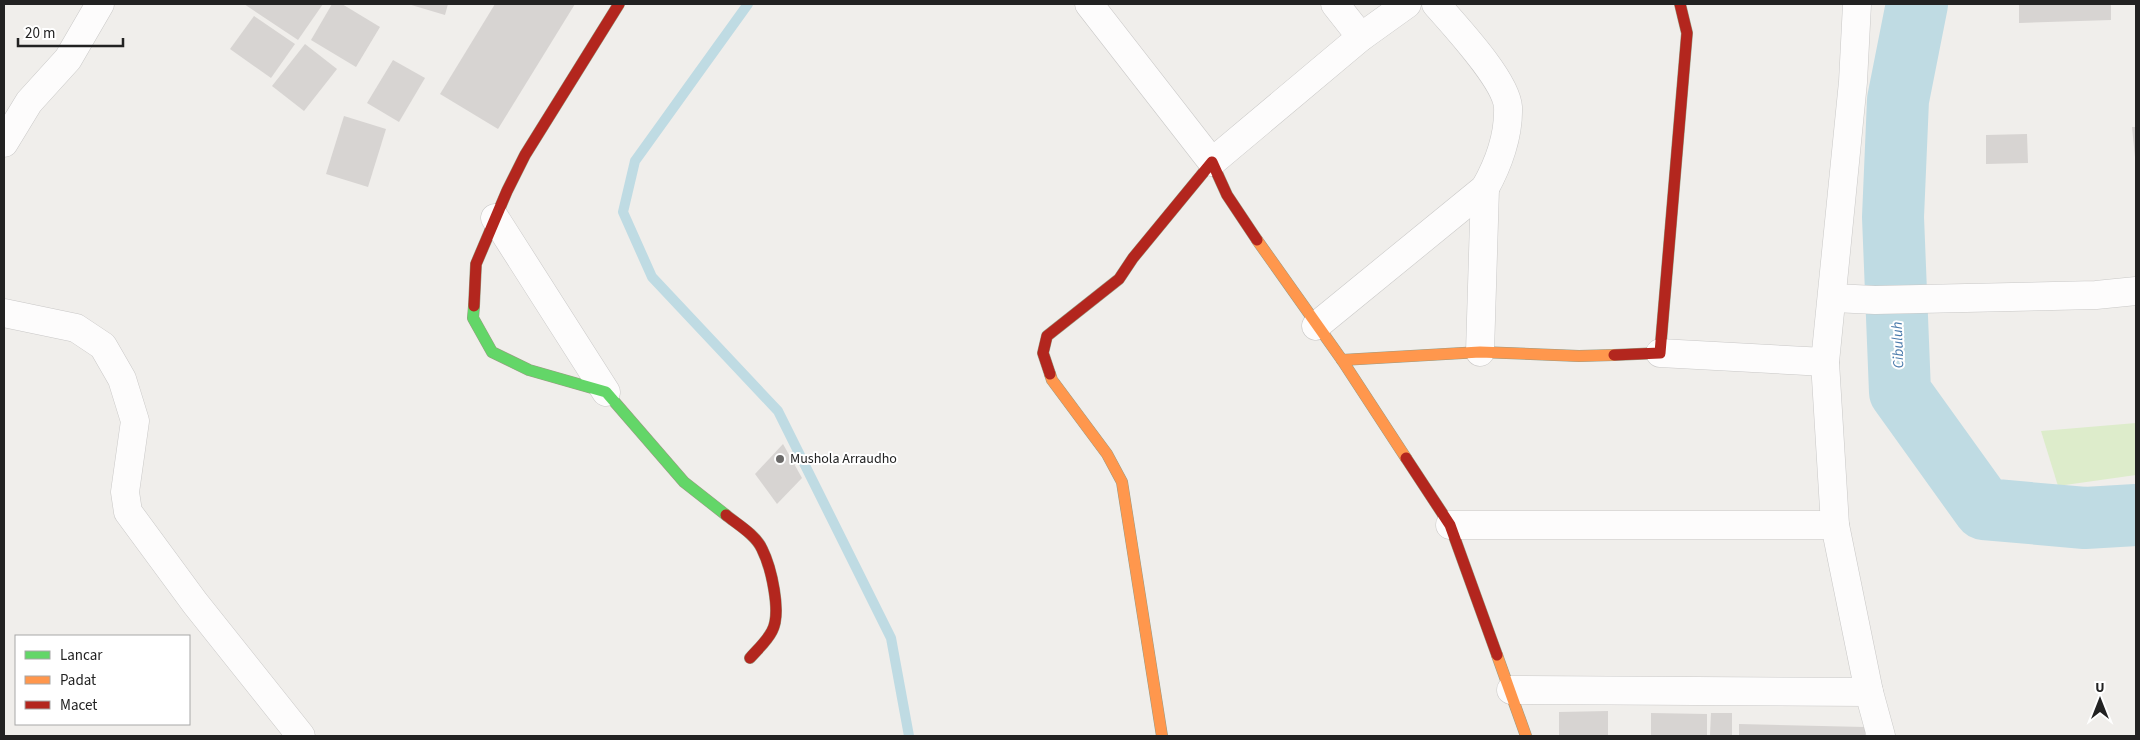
<svg xmlns="http://www.w3.org/2000/svg" width="2140" height="740" viewBox="0 0 2140 740" font-family="'Source Sans 3',sans-serif">
  <rect width="100%" height="100%" fill="#f0eeeb"/>
  <path fill="#ddeccb" d="M2136,423V475L2058,486L2041,431Z"/>
  <g fill="none" stroke-linecap="round" stroke-linejoin="round">
    <path stroke="#bfdbe3" stroke-width="10" d="M748,4L635,161L623,212L652,277L778,411L891,638L909,736"/>
    <path stroke="#bfdbe3" stroke-width="62" d="M1917,4L1898,100L1893,217L1900,392L1984,509L2085,518L2136,515"/>
  </g>
  <g fill="#d7d4d2">
    <path d="M244,4H323L298,40Z"/>
    <path d="M332,4H342L380,27L356,67L311,40Z"/>
    <path d="M408,4H448L445,15Z"/>
    <path d="M495,4H575L498,129L440,94Z"/>
    <path d="M2019,4H2111V20L2019,23Z"/>
    <path d="M254,16L295,44L271,78L230,49Z"/>
    <path d="M305,44L337,69L304,111L272,86Z"/>
    <path d="M393,60L425,78L399,122L367,103Z"/>
    <path d="M344,116L386,129L368,187L326,174Z"/>
    <path d="M2132,127H2136V157H2135Z"/>
    <path d="M2027,134L2028,163L1986,164V135Z"/>
    <path d="M783,444L802,478L777,504L755,474Z"/>
    <path d="M1608,711V736H1559V712Z"/>
    <path d="M1651,713L1707,714V736H1651Z"/>
    <path d="M1711,713H1732V736L1710,735Z"/>
    <path d="M1739,724L1865,727V736H1739Z"/>
  </g>
  <g fill="none" stroke-linecap="round" stroke-linejoin="round">
    <g stroke="#c9c8c7" stroke-width="29">
      <g id="street">
        <path d="M1089,4L1212,162L1361,37L1407,4"/>
        <path d="M1335,4L1361,37"/>
        <path d="M4,143L29,102L68,59L100,4"/>
        <path d="M495,218L606,392"/>
        <path d="M1834,298L1875,300L2096,295L2136,291"/>
        <path d="M4,313L76,328L103,346L122,379L135,421L125,492L128,512L195,603L301,736"/>
        <path d="M1316,326L1485,188C1498,165 1509,135 1508,107C1506,80 1455,26 1436,4"/>
        <path d="M1480,352L1485,188"/>
        <path d="M1660,353L1825,362"/>
        <path d="M1450,525H1835L1869,692L1881,736"/>
        <path d="M1835,525L1825,362L1853,82L1857,4"/>
        <path d="M1511,690L1869,692"/>
      </g>
    </g>
    <g stroke="#999a82" stroke-width="12">
      <path id="fast" d="M474,306L473,318L492,352L529,370L606,392L684,482L726,515"/>
    </g>
    <g stroke="#999a82" stroke-width="12">
      <g id="slow">
        <path d="M1257,240L1342,360L1406,458"/>
        <path d="M1342,360L1480,352L1579,356L1614,355"/>
        <path d="M1050,374L1052,380L1107,454L1122,482L1162,736"/>
        <path d="M1497,655L1526,736"/>
      </g>
    </g>
    <g stroke="#999a82" stroke-width="12">
      <g id="jam">
        <path d="M474,306L476,264L507,191L525,155L619,4"/>
        <path d="M1614,355L1660,353L1687,33L1680,4"/>
        <path d="M1050,374L1043,353L1047,336L1119,279L1133,258L1212,162L1227,195L1257,240"/>
        <path d="M1406,458L1450,525L1497,655"/>
        <path d="M726,515C737,524 756,535 762,549C771,567 782,613 772,631C767,641 757,650 750,658"/>
      </g>
    </g>
    <use href="#street" stroke="#fdfcfc" stroke-width="28"/>
    <use href="#fast" stroke="#63d668" stroke-width="11"/>
    <use href="#slow" stroke="#ff974d" stroke-width="11"/>
    <use href="#jam" stroke="#b3261e" stroke-width="11"/>
  </g>
  <circle fill="#6a6968" stroke="#fff" stroke-width="2" cx="780" cy="459" r="5"/>
  <g text-anchor="middle" dominant-baseline="central" stroke-width="4" stroke-linejoin="round" paint-order="stroke">
    <g font-size="14" fill="#222" stroke="#fff" text-anchor="start">
      <text x="790" y="459">Mushola Arraudho</text>
    </g>
    <g font-size="15" font-style="italic" fill="#4a7aab" stroke="#fff">
      <text transform="translate(1898 345) rotate(-92)">Cibuluh</text>
    </g>
  </g>
  <rect width="2140" height="740" fill="none" stroke="#222222" stroke-width="10"/>
  <rect x="15" y="635" width="175" height="90" fill="#ffffff" stroke="#a7a7a7"/>
  <rect x="25" y="651" width="25" height="8" fill="#63d668" stroke="#a7a7a7"/>
  <text x="60" y="660" font-size="15" fill="#222222">Lancar</text>
  <rect x="25" y="676" width="25" height="8" fill="#ff974d" stroke="#a7a7a7"/>
  <text x="60" y="685" font-size="15" fill="#222222">Padat</text>
  <rect x="25" y="701" width="25" height="8" fill="#b3261e" stroke="#a7a7a7"/>
  <text x="60" y="710" font-size="15" fill="#222222">Macet</text>
  <g transform="translate(2100 700)" stroke="#ffffff" stroke-width="4" paint-order="stroke">
  <path d="M0-4L9 19L0 12L-9 19Z" fill="#222222"/>
  <text y="-8" font-size="14" font-weight="bold" text-anchor="middle" fill="#222222">U</text>
  </g>
  <path d="M18 38v8h105v-8" fill="none" stroke="#222222" stroke-width="2.5"/>
  <text x="25" y="38" font-size="15" fill="#222222" stroke="#ffffff" stroke-width="4" paint-order="stroke">20 m</text>
</svg>
